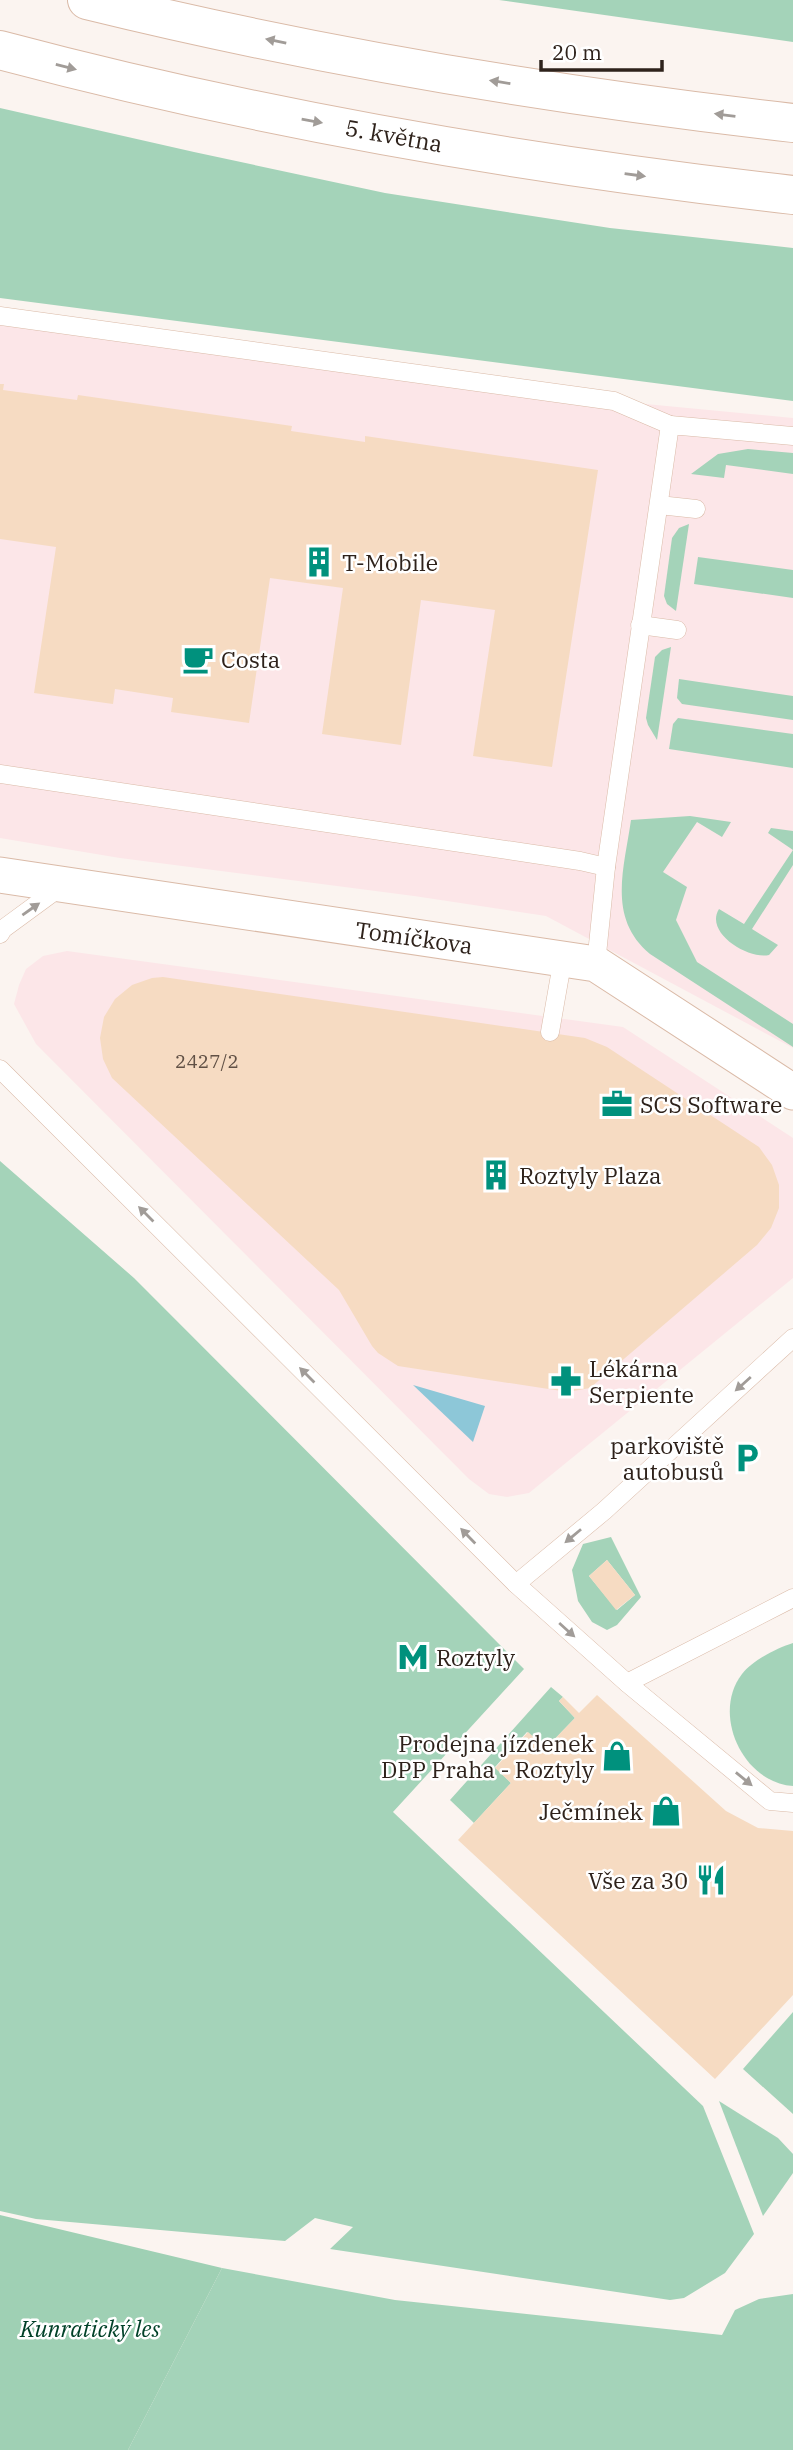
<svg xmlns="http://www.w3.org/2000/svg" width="793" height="2450" viewBox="0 0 793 2450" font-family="'IBM Plex Serif',serif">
  <rect width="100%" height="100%" fill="#fbf4f0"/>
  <g fill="#fce6e8">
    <path d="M0,316L614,401L793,418V1048L546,916L414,896L120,858L0,838Z"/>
    <path d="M67,951L623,1027L793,1138V1278L529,1493L507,1497L489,1494L469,1479L36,1044L14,1004L19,985L26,969L43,956Z"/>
  </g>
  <g fill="#a4d3b9" fill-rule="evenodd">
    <path d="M499,0H793V42Z"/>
    <path d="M0,108L194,152L385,193L610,228L793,248V401L0,298Z"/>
    <path d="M748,449L793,453V474L726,465L724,478L691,474L718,454Z"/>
    <path d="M689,524L676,611L667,604L664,596L672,538L679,528Z"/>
    <path d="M698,557L793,570V598L694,584Z"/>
    <path d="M671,647L657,740L648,725L646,718L655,657L662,650Z"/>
    <path d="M679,679L793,696V720L682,704L677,698Z"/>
    <path d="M678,718L793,734V768L669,749L673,724Z"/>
    <path d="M690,816L731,822L722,837L697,822L663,872L687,887L676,920L697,962L793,1024V1047L650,954C607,918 624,869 631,820Z"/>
    <path d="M771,828L793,831V865L752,929L778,945L769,955C749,960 704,933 719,909L744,924L793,850L768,833Z"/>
    <path d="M0,1161L134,1278L524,1669L393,1812L703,2106L754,2234L725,2273L684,2298L670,2300L330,2249L353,2227L315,2218L285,2241L36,2219L0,2211Z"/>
    <path d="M611,1537L641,1597L617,1625L607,1630L592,1622L578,1601L572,1570L583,1544ZM607,1560L635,1595L617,1610L589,1576Z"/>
    <path d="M793,1643V1786C743,1783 711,1714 742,1674C753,1660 777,1648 793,1643Z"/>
    <path d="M551,1687L563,1697L559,1701L575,1718L546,1748L527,1732L495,1767L511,1783L474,1823L450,1800Z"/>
    <path d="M793,2012V2114L743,2069Z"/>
    <path d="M719,2101L778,2138L793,2154V2173L763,2216Z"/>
    <path d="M222,2268L395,2300L722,2335L735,2310L759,2299L793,2294V2450H128Z"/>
  </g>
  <path fill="#9fd0b4" d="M0,2215L222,2268L128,2450H0Z"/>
  <path fill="#8dc7d8" d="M413,1385L485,1406L473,1442Z"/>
  <g fill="#f6dbc2">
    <path d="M0,384H4L3,390L77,400L78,395L292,426L291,431L365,442V436L598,470L552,767L473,756L495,610L421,600L401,745L322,734L343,588L270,578L249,723L171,712L173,698L115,689L113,704L34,693L56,547L0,539Z"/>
    <path d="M163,977L585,1038L607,1047L759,1147L772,1165L779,1185V1208L771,1228L757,1245L590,1388L568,1392L398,1366L378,1353L372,1346L339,1290L112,1078L103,1059L100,1038L104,1017L115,999L132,985L152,978Z"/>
    <path d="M607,1560L635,1595L616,1610L589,1576Z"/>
    <path d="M597,1695L726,1811L758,1828L793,1831V1995L715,2079L458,1840L511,1783L495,1768L528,1732L546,1748L575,1718L559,1701L563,1697L579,1713Z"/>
  </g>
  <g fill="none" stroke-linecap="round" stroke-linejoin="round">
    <g stroke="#dabaa7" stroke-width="19">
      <g id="service">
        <path d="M0,316L614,401L670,425"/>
        <path d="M659,505L696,509"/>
        <path d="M640,625L677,630"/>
        <path d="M0,774L580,861L606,867"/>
        <path d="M0,934L3,929L63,885"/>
        <path d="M596,964L606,867L670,425L793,436"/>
        <path d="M550,1032L563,958"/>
        <path d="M0,1069L516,1584L627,1683L770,1801L793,1803"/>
        <path d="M516,1584L604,1511L793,1338"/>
        <path d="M627,1683L793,1598"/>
      </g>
    </g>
    <g stroke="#dabaa7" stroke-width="37">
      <path id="minor" d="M0,875L596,964L793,1092"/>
    </g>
    <g stroke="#dabaa7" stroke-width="40">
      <g id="trunk">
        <path d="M87,0C319,57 556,96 793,123"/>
        <path d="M0,50C259,119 527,165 793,195"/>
      </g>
    </g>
    <use href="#service" stroke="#fff" stroke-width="18"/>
    <use href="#minor" stroke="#fff" stroke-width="35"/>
    <use href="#trunk" stroke="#fff" stroke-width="38"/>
  </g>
  <defs><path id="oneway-solid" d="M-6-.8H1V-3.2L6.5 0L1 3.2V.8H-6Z" transform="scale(1.75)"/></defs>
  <g fill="#a19c98">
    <use href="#oneway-solid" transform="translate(276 41) rotate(-168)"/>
    <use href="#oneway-solid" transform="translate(66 67) rotate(14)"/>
    <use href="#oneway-solid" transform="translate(500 82) rotate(-171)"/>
    <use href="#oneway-solid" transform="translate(725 115) rotate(-173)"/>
    <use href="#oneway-solid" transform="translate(312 121) rotate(10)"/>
    <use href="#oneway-solid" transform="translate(635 175) rotate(8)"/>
    <use href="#oneway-solid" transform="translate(31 909) rotate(-35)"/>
    <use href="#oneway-solid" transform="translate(146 1214) rotate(-135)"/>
    <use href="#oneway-solid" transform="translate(307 1375) rotate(-135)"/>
    <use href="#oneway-solid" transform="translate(743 1384) rotate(138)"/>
    <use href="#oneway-solid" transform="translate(468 1536) rotate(-134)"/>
    <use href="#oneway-solid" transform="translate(573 1536) rotate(140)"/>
    <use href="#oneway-solid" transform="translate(567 1630) rotate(42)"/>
    <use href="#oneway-solid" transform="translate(744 1779) rotate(39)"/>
  </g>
  <defs>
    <g id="building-bare" transform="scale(2.415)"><path d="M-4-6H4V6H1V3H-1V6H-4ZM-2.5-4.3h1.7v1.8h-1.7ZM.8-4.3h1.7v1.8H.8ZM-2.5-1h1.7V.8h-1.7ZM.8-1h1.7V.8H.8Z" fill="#00917d" stroke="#fff" stroke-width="2.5" paint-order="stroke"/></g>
    <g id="cafe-bare" transform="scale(2.415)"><path d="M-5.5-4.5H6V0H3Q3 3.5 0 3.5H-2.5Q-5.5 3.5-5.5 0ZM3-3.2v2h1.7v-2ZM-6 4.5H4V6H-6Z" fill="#00917d" stroke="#fff" stroke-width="2.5" paint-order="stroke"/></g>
    <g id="office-bare" transform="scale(2.415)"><path d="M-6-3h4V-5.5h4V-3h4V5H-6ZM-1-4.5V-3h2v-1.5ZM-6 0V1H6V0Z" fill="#00917d" stroke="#fff" stroke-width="2.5" paint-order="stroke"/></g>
    <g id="pharmacy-bare" transform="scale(2.415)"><path d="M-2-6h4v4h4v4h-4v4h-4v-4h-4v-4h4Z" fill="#00917d" stroke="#fff" stroke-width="2.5" paint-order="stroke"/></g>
    <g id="parking-bare" transform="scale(2.415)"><path d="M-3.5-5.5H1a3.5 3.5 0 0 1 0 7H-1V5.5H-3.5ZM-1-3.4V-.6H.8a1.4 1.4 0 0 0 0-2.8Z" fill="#00917d" stroke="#fff" stroke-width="2.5" paint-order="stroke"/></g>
    <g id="metro-bare" transform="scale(2.415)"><path d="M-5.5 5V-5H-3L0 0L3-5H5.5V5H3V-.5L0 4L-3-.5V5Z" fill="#00917d" stroke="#fff" stroke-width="2.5" paint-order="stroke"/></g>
    <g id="shop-bare" transform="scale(2.415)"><path d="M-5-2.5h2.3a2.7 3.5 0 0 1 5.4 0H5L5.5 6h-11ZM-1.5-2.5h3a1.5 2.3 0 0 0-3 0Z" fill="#00917d" stroke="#fff" stroke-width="2.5" paint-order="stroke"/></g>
    <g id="restaurant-bare" transform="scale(2.415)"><path d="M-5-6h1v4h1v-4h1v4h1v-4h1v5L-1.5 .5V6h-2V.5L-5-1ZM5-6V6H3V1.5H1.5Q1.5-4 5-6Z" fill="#00917d" stroke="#fff" stroke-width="2.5" paint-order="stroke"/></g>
  </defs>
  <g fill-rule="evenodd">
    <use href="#building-bare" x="319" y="562"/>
    <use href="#cafe-bare" x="198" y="659"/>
    <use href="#office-bare" x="617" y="1104"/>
    <use href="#building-bare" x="496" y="1175"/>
    <use href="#pharmacy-bare" x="566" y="1381"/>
    <use href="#parking-bare" x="747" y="1458"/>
    <use href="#metro-bare" x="413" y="1657"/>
    <use href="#shop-bare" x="617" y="1756"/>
    <use href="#shop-bare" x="666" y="1811"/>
    <use href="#restaurant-bare" x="711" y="1880"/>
  </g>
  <g text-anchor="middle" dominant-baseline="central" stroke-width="5" stroke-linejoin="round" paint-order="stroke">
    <g font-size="19" fill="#605045">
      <text x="207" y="1061">2427/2</text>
    </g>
    <g font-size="23" fill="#2e221b" stroke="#fff">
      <text transform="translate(394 135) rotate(10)">5. května</text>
      <text transform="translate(414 937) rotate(8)">Tomíčkova</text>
    </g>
    <g font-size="23" fill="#2e221b" stroke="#fff" text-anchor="start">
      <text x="342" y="562">T-Mobile</text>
      <text x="221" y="659">Costa</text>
      <text x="640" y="1104">SCS Software</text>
      <text x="519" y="1175">Roztyly Plaza</text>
      <text x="589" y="1368">Lékárna<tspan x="589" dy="26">Serpiente</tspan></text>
      <text x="724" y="1445" text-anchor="end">parkoviště<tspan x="724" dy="26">autobusů</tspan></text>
      <text x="436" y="1657">Roztyly</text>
      <text x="594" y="1743" text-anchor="end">Prodejna jízdenek<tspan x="594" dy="26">DPP Praha - Roztyly</tspan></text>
      <text x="643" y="1811" text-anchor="end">Ječmínek</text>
      <text x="688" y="1880" text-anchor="end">Vše za 30</text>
    </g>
    <g font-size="23" font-style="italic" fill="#004128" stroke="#fff">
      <text x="90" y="2328">Kunratický les</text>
    </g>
  </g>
  <path d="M541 60v10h121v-10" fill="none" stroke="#2e221b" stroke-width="3.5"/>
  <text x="552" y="60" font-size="21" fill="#2e221b" stroke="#ffffff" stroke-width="5" paint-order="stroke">20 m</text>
</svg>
